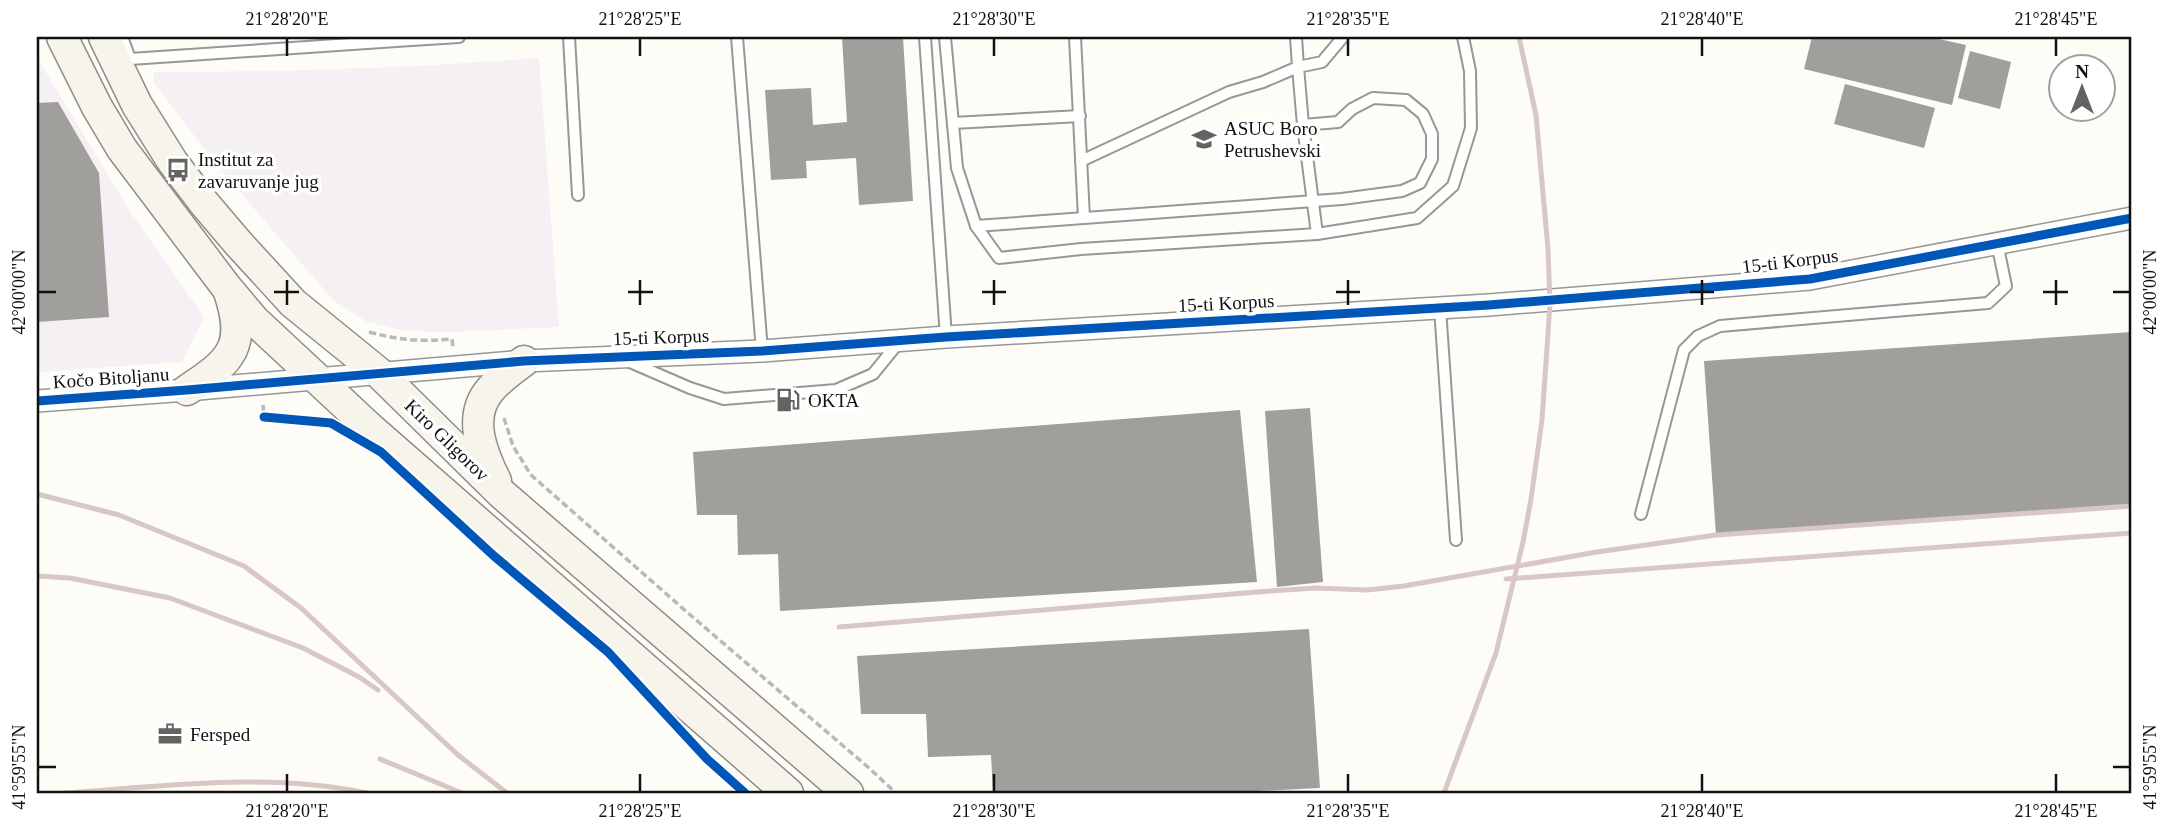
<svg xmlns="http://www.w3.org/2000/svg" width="2169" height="830" viewBox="0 0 2169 830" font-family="Georgia,serif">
  <rect width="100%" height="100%" fill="#fdfcf7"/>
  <g fill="#f5f0f3">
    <path d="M37,54L42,66L127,207L204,317L182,362L37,372Z"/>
    <path d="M539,58L559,327L450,332L404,331L367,322L333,300L220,169L153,82L154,72L280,71L422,66Z"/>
  </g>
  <g fill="#a19f9c">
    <path d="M842,37H903L913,201L859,205L856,158L806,161L807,178L771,180L765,90L811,88L813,125L847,122Z"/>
    <path d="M1812,37H1930L1966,45L1952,105L1804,69Z"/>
    <path d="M1970,51L2011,62L2000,109L1958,98Z"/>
    <path d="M1845,84L1935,108L1924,148L1834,124Z"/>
    <path d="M58,102L99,173L109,317L37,322V103Z"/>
    <path d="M2132,332V506L1716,535L1704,361Z"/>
    <path d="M1310,408L1323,582L1277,587L1265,411Z"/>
    <path d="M1240,410L1257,582L780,611L778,554L738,555L737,515H697L693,452Z"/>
    <path d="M1309,629L1320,788L1218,793H993L991,755L928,757L926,714H861L857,656Z"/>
  </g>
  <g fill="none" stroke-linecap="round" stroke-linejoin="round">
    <g stroke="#979795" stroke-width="14">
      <g id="lane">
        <path d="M122,37L130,59H127"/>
        <path d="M411,37V40L459,37"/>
        <path d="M569,37L578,195"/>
        <path d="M737,37L762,351"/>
        <path d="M925,37L946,337"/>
        <path d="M945,37L957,168L976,226L999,258L1081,249L1317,234L1417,218L1453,186L1471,128L1470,71L1463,37"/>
        <path d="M1075,37L1084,218"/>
        <path d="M130,59L411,40"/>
        <path d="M953,123L1080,116"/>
        <path d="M1303,125L1317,234"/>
        <path d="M1081,161L1229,92L1263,82L1298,67L1296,37"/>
        <path d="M976,226L1342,199L1402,191L1420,183L1432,159V134L1423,114L1406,100L1373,98L1352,109L1338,122L1303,125L1298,67L1322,62L1343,37"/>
        <path d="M1440,308L1456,540"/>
        <path d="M630,362L690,388L724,399L836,390L873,374L899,342"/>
        <path d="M1641,514L1684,350L1698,336L1720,326L1988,303L2006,286L1997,243"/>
      </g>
    </g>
    <g stroke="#979795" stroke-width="24">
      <path id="street" d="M37,401L187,390L524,361L762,351L946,337L1489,305L1810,279L2132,218"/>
    </g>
    <g stroke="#8e8d8b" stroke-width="33">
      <g id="secondary">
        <path d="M62,37L97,107L122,149L227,288L254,320L371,429L788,793"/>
        <path d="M104,37L137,105L172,161L204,203L238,243L293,303L378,372L502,494L848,793"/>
        <path d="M187,390C232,361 247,346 229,292"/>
        <path d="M496,481C482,453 467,417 490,390C499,379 512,370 524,361"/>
      </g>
    </g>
    <g stroke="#b9b9b8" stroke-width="3.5" stroke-dasharray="7 3.5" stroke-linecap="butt">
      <path d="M369,332C399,340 421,342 452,339L453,348"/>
      <path d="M263,405L264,417"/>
      <path d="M504,418L513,446L531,475L688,613L869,768L896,793"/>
    </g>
    <use href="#lane" stroke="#fffffe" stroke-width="10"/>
    <use href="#street" stroke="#fffffe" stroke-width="21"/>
    <use href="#secondary" stroke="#f6f4eb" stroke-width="30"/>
    <g stroke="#d9c6c7" stroke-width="5">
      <path d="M37,494L119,515L244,566L301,608L458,755L507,793"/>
      <path d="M37,576L70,578L170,598L303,648L359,677L378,690"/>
      <path d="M1506,579L2132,533"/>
      <path d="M839,627L1257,592L1316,588L1367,590L1404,586L1597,552L1716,535L2132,506"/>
      <path d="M380,759L462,793"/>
      <path d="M65,793C166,786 268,772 367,793"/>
      <path d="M1444,793L1496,653L1523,542L1531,499L1542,420L1550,304L1548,249L1536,115L1519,37"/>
    </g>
    <g stroke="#fff" stroke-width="13">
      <g id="cycleway">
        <path d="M37,401L187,390L524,361L762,351L946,337L1489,305L1810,279L2132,218"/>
        <path d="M264,417L331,423L381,452L494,556L608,652L707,759L745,793"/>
      </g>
    </g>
    <use href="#cycleway" stroke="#0057b8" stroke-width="9"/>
  </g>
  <path fill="none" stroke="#111" stroke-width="2.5" d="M287,38V56M640,38V56M994,38V56M1348,38V56M1702,38V56M2056,38V56M287,280V305M640,280V305M994,280V305M1348,280V305M1702,280V305M2056,280V305M38,292H56M274,292H299M628,292H653M982,292H1006M1336,292H1360M1690,292H1714M2043,292H2068M2113,292H2130M38,767H56M2113,767H2130M287,774V792M640,774V792M994,774V792M1348,774V792M1702,774V792M2056,774V792"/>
  <defs>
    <g id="school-bare" transform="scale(1.89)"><path d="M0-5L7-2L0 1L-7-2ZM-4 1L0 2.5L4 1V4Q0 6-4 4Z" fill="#646362" stroke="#fff" stroke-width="2.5" paint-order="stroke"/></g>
    <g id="bus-bare" transform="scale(1.89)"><path d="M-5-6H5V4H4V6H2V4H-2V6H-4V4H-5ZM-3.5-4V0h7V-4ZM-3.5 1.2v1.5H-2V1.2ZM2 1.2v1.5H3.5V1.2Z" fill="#646362" stroke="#fff" stroke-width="2.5" paint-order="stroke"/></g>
    <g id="fuel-bare" transform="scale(1.89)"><path d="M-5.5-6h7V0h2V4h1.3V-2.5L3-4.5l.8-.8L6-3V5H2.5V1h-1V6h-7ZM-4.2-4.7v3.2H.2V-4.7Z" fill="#646362" stroke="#fff" stroke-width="2.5" paint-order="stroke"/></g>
    <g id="office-bare" transform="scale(1.89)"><path d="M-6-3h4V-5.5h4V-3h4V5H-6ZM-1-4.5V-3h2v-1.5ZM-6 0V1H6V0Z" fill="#646362" stroke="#fff" stroke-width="2.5" paint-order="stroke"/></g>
  </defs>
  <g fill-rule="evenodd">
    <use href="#school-bare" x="1204" y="139"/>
    <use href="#bus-bare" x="178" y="170"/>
    <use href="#fuel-bare" x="788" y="400"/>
    <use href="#office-bare" x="170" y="734"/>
  </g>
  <g text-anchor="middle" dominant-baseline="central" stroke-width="7" stroke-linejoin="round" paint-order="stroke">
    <g font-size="19" fill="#111" stroke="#fff" text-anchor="start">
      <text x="1224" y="128">ASUC Boro<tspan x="1224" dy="22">Petrushevski</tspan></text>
      <text x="198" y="159">Institut za<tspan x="198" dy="22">zavaruvanje jug</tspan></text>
      <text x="808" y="400">OKTA</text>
      <text x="190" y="734">Fersped</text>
    </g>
    <g font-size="19" fill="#111" stroke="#fff">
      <text transform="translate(1790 261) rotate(-7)">15-ti Korpus</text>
      <text transform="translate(1226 303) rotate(-3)">15-ti Korpus</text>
      <text transform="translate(661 337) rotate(-2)">15-ti Korpus</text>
      <text transform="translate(111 378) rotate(-4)">Kočo Bitoljanu</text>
      <text transform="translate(447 440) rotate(44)">Kiro Gligorov</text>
    </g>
  </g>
  <rect width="2169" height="830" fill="none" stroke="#ffffff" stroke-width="77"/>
  <g transform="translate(2082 88)"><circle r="33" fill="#ffffff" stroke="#a0a0a0" stroke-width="2"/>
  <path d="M0-5L12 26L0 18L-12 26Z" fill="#646362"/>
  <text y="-10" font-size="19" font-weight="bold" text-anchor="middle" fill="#111111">N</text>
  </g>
  <rect x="38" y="38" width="2092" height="754" fill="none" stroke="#111" stroke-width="2.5"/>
  <g font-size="18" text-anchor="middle" fill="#111">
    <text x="287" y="25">21°28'20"E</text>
    <text x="640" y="25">21°28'25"E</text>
    <text x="994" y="25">21°28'30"E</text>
    <text x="1348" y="25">21°28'35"E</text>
    <text x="1702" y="25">21°28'40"E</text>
    <text x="2056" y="25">21°28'45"E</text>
    <text transform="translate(19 292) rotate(-90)" y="6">42°00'00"N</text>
    <text transform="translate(2150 292) rotate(-90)" y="6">42°00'00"N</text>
    <text transform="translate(19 767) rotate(-90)" y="6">41°59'55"N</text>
    <text transform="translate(2150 767) rotate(-90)" y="6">41°59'55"N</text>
    <text x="287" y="817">21°28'20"E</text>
    <text x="640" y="817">21°28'25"E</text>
    <text x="994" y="817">21°28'30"E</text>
    <text x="1348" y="817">21°28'35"E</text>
    <text x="1702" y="817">21°28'40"E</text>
    <text x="2056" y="817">21°28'45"E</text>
  </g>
</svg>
